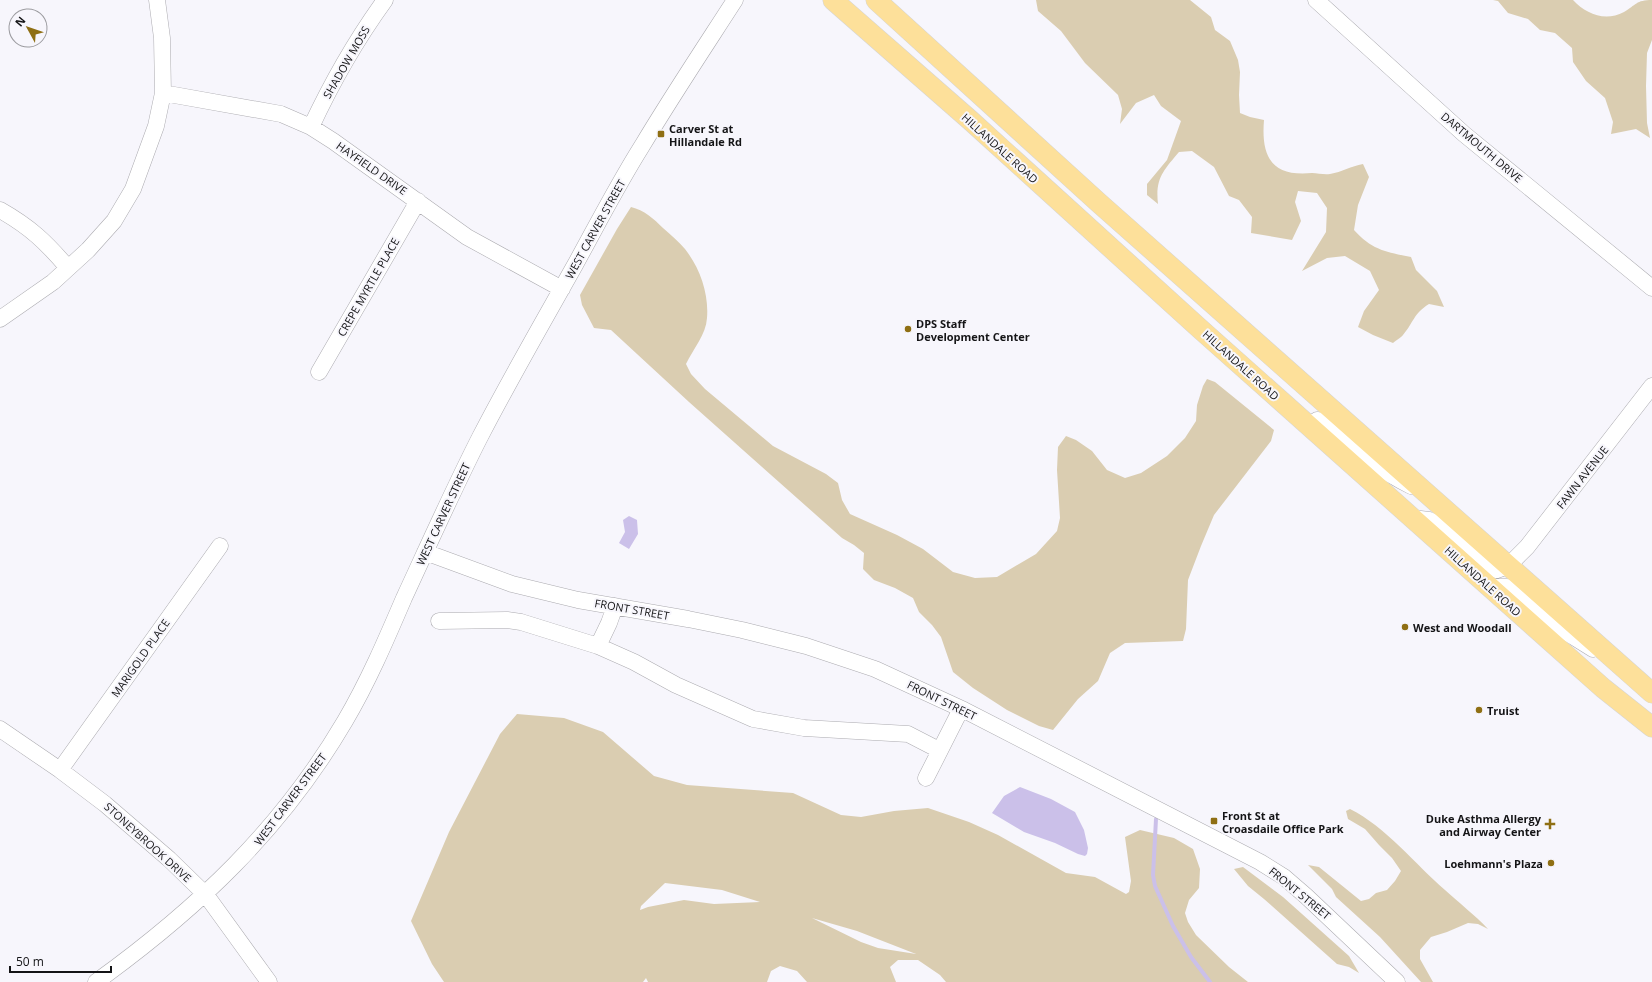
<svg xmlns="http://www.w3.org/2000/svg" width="1652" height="982" font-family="'Open Sans',sans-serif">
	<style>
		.green { fill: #dacdb1; fill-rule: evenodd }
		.water { fill: #cbc0e9 }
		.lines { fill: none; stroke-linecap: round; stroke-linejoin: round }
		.stream { stroke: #cbc0e9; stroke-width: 4 }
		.minor-casing { stroke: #acabb0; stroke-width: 17 }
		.major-casing { stroke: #d5d5d5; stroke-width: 21 }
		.minor { stroke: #fff; stroke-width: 16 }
		.major { stroke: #fde09a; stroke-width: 20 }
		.poi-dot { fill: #8f6f13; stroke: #f7f6fc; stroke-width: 1.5 }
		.labels { text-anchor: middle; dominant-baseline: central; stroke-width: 4; stroke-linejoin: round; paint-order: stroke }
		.street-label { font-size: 11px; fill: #141416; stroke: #f7f6fc }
		.poi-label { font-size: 11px; font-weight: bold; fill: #141416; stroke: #f7f6fc; text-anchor: start }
	</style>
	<rect width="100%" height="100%" fill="#f7f6fc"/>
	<!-- green -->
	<path class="green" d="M 1036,0 L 1190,0 L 1211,17 L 1215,30 L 1230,41 L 1238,60 L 1240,72 L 1239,95 L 1240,113 L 1250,117 L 1264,120 C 1261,156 1271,177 1312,173 C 1318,173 1324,175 1330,174 C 1342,172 1351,166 1363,164 L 1369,177 L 1358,205 L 1354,230 C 1372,250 1386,252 1411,257 L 1416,270 L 1437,291 L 1444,307 L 1429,304 C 1413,314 1414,322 1403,335 C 1401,338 1396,340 1393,343 L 1373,335 L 1358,327 L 1364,311 L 1379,290 L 1370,271 L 1345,256 L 1327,258 L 1302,271 L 1326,232 L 1327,208 L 1317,193 L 1298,191 L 1295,202 L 1301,221 L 1292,240 L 1251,233 L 1252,217 L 1239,200 L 1229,196 L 1214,167 L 1192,151 L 1179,152 C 1164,170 1155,178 1158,204 L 1147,195 L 1147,184 L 1167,160 L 1181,121 L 1161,106 L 1154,95 L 1136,103 L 1120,124 L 1122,109 L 1118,95 L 1085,63 L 1061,31 L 1038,11 Z
		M 1493,0 L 1573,0 C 1586,14 1605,22 1624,12 C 1636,5 1636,0 1652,0 L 1652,40 L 1647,53 L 1646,86 L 1647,123 L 1650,138 L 1636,129 L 1611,134 L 1613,122 L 1605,98 L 1586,81 L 1573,62 L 1572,48 L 1555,33 L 1540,30 L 1528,19 L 1508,13 L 1498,1 Z
		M 631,207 C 644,210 654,219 663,228 C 671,235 679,242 685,249 C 700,268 709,294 707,318 C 706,335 693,349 686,364 L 691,374 L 705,389 L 773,446 L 826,474 L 838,483 L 842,500 L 850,514 L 897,535 L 923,549 L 953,572 L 975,578 L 997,577 L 1036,554 L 1057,531 L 1060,518 L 1057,470 L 1058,447 L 1066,436 L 1076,440 L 1092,451 L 1107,470 L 1125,478 L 1141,473 L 1167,456 L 1185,438 L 1196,421 L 1197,405 L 1203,386 L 1207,379 L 1215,382 L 1274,430 L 1271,441 L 1214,515 L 1201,546 L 1188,580 L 1186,629 L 1183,641 L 1125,643 L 1110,653 L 1098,681 L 1078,699 L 1053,730 L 1039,726 L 1007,710 L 973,688 L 953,672 L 941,637 L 932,625 L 919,612 L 913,598 L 895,588 L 874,580 L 863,569 L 864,553 L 854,545 L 842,538 L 689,402 L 611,330 L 594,328 L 582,305 L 580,295 L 617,229 Z
		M 517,714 L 564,718 L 603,732 L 654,776 L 687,785 L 793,793 L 841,815 L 861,817 L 894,811 L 928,808 L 969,822 L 998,835 L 1066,873 L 1095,877 L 1126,894 L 1129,892 L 1131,881 L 1125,837 L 1140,830 L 1174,838 L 1193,849 L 1200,869 L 1199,888 L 1189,900 L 1185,913 L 1188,922 L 1196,935 L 1229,967 L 1248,982 L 946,982 L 940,975 L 918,960 L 898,960 L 890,967 L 896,982 L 807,982 L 797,971 L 780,966 L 771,971 L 767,982 L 648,982 L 646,978 L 643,982 L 444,982 L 432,964 L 411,921 L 449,832 L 500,734 ZM 665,883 L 722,890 L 760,902 L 714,904 L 684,900 L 648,907 L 640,910 L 641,906 ZM 812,918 L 857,931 L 916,954 L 878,948 L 861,942 Z
		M 1350,809 C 1386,827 1415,864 1445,890 C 1459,903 1475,915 1488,929 L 1478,924 L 1468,923 L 1447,932 L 1431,937 L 1420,950 L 1420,959 L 1433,982 L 1421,982 L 1380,937 L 1336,897 L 1332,889 L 1308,865 L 1319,867 L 1361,901 L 1369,899 L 1376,893 L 1387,890 L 1395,881 L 1401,871 L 1392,858 L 1379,845 L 1365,829 L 1348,819 L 1346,811 Z
		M 1243,867 L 1283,897 L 1349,956 L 1359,973 L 1349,967 L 1337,964 L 1264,899 L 1248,886 L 1234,869 Z"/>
	<!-- water -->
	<path class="water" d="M 629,516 L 637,520 L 638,534 L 629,549 L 619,543 L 625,532 L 623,520 Z
		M 1020,787 L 1051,799 L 1075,812 L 1084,830 L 1088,848 L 1087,854 L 1085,856 L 1078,854 L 1055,843 L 1024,832 L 992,813 L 1004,796 Z"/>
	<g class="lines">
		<!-- stream -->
		<path class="stream" d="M 1156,819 L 1153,875 L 1155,886 L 1173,926 L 1191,957 L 1210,982"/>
		<!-- minor casing -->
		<g class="minor-casing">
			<path id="minor" d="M 1316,0 L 1464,134 L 1652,288
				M 163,93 L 281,114 L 311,127 L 333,141 L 467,237 L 562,289
				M 311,127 C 332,82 356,40 385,0
				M 0,210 C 30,227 46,242 68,268
				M 0,319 L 53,282 L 88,250 L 114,221 L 133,189 L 156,126 L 163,93 L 162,38 L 157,0
				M 319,372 L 418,201
				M 1310,426 L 1317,420 C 1335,423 1355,450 1371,462 C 1384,471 1397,479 1411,486
				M 1412,518 L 1429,520 L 1447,529 L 1491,567 L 1497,570 L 1508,566 L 1527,547 L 1652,386
				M 425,552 L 512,584 L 578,600 L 688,619 L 742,630 L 806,646 L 875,669 L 964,710 L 1260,862 L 1284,877 L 1306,896 L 1397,982
				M 1491,587 L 1507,587 L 1514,590 L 1553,624 L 1593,649
				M 439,621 L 507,620 L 521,622 L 598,646 L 634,662 L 676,685 L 753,719 L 804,728 L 908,734 L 939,750
				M 598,646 L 609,623 L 615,606
				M 0,729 L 60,770 L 105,804 L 169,859 L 206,895 L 269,982
				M 60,770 L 220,546
				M 926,778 L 961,709
				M 96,982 C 197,909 281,830 345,721 C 368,682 386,640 404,598 C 429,544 453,490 480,437 C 510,379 543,322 575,265 C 597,225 618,184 642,146 C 672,96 704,48 735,0"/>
		</g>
		<!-- major casing -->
		<g class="major-casing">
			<path id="major" d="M 833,0 L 970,120 L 1198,327 L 1603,688 L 1652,727
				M 876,0 L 1099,203 L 1652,693"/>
		</g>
		<!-- minor -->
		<use href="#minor" class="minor"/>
		<!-- major -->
		<use href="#major" class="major"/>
	</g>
	<!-- markers -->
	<g class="poi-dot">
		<rect x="657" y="130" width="8" height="8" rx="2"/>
		<circle cx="908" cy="329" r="4"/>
		<circle cx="1405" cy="627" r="4"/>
		<circle cx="1479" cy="710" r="4"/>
		<rect x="1210" y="817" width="8" height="8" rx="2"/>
		<path d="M1548 818h4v4h4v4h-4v4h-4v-4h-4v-4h4z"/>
		<circle cx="1551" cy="863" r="4"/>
	</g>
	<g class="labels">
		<!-- street labels -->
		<g class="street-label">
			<text transform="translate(346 62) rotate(-60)">SHADOW MOSS</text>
			<text transform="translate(1482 147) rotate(40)">DARTMOUTH DRIVE</text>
			<text transform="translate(1000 148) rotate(42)">HILLANDALE ROAD</text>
			<text transform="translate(372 168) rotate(35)">HAYFIELD DRIVE</text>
			<text transform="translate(595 229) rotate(-61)">WEST CARVER STREET</text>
			<text transform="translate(368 287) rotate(-60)">CREPE MYRTLE PLACE</text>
			<text transform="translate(1241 365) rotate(42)">HILLANDALE ROAD</text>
			<text transform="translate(1582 477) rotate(-52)">FAWN AVENUE</text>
			<text transform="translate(443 514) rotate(-65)">WEST CARVER STREET</text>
			<text transform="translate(1483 581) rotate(42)">HILLANDALE ROAD</text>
			<text transform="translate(632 609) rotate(10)">FRONT STREET</text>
			<text transform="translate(140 658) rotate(-55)">MARIGOLD PLACE</text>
			<text transform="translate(942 700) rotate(26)">FRONT STREET</text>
			<text transform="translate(290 799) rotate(-53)">WEST CARVER STREET</text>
			<text transform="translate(148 842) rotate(42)">STONEYBROOK DRIVE</text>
			<text transform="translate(1300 893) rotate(39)">FRONT STREET</text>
		</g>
		<!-- poi labels -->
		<g class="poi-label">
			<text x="669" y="128">Carver St at<tspan x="669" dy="13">Hillandale Rd</tspan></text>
			<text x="916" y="323">DPS Staff<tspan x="916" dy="13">Development Center</tspan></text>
			<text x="1413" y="627">West and Woodall</text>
			<text x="1487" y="710">Truist</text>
			<text x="1222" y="815">Front St at<tspan x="1222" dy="13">Croasdaile Office Park</tspan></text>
			<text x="1541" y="818" text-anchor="end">Duke Asthma Allergy<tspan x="1541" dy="13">and Airway Center</tspan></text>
			<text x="1543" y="863" text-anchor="end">Loehmann's Plaza</text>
		</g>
	</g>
	<!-- north arrow -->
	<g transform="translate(28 28) rotate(310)"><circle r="19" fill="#f7f6fc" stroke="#9c9ca0"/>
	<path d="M0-3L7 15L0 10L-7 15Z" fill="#8f6f13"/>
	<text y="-6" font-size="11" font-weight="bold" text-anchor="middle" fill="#141416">N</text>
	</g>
	<!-- scale -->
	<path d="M10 966v6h101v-6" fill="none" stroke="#141416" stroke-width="2"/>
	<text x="16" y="966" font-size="12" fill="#141416" stroke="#f7f6fc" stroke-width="3" paint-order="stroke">50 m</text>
</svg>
